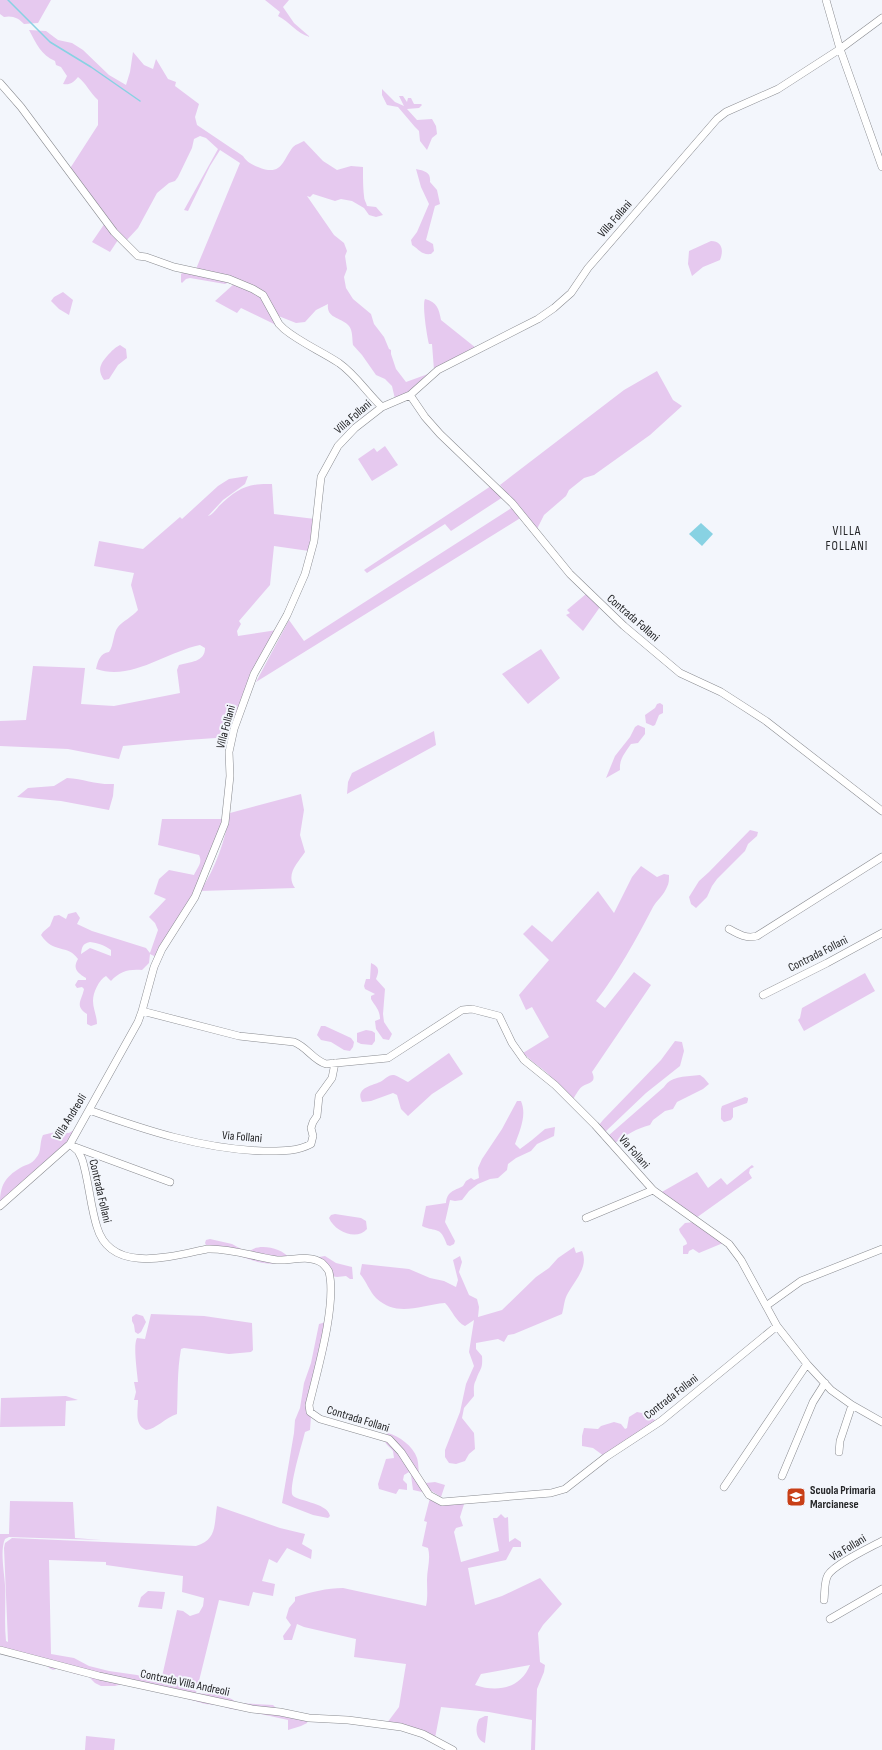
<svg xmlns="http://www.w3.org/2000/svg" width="882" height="1750" font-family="'Sofia Sans Condensed',sans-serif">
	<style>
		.green { fill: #e6c9ef; fill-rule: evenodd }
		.water { fill: #88d2e3 }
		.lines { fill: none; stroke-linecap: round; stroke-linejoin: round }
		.stream { stroke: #88d2e3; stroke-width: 1.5 }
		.minor-casing { stroke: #898b90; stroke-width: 8 }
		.minor { stroke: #fff; stroke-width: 7 }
		.labels { text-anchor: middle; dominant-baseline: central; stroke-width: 4; stroke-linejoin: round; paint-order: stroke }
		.street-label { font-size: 12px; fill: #242527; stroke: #f3f6fc }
		.poi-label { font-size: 12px; font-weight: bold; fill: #242527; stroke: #f3f6fc; text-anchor: start }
		.neighbourhood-label { font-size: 13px; letter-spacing: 1px; fill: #242527; stroke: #f3f6fc }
	</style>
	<rect width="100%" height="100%" fill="#f3f6fc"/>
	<!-- green -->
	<path class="green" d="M 0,0 L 51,0 L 38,23 L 24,24 C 19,18 12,15 4,17 L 0,14 Z
		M 265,0 L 289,0 L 283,7 L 294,23 L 310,37 C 296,33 290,22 278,16 L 280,12 Z
		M 29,30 L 46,31 L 58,40 L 72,43 L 83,50 L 109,75 L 126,85 L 130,72 L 133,52 L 144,65 L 153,69 L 156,59 L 168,79 L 176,82 L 175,86 L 199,104 L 195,117 L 197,125 L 243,156 C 247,162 251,164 258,167 C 282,177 282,161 293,147 C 296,144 301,143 304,141 L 323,161 L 337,170 L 351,166 L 363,167 C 363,178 363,186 364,196 C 364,200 366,202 367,206 L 376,207 L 383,215 L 376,217 L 369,215 L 364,208 L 352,201 L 341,199 L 335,201 L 313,194 L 310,197 L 307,196 L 334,235 L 344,243 L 347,251 L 345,256 L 347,269 L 344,277 L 346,288 L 353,299 L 371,314 L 374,324 L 384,337 L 389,349 L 391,350 L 391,354 L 396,369 L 406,382 L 428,374 L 407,393 L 395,399 L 392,386 L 385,379 L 376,375 L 362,355 L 353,345 C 352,339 353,331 349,326 C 342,317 326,319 328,304 L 316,310 L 305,322 L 296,323 L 276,315 L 264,292 L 196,269 L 240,163 L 220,150 L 210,166 L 188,211 L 184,210 L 218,149 L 206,138 L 200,136 L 194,139 L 192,148 L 178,177 L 175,181 L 169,183 L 157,193 L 138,228 L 125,242 L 69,170 L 98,125 L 98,100 C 90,93 86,83 78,77 C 73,83 70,85 63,84 L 67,76 L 61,67 L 56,65 L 55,61 C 41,55 36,43 29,30 Z
		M 382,89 L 395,102 L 404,106 L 399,96 L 403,96 L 407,102 L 408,98 L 411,98 L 414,104 L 421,104 L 422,105 L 419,108 L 407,109 L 417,120 L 432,119 L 436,126 L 437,134 L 432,138 L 427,150 L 420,141 L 419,131 L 415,127 L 398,107 L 387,105 L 382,95 Z
		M 416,169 C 425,171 431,172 430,182 L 437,190 L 440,204 L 435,206 L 426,240 L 433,244 L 434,251 L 431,254 C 421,255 420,250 412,245 L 411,240 L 417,232 L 429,204 L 421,187 Z
		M 105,223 L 118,240 L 110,252 L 92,242 Z
		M 711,241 C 722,241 724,250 720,260 L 703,267 L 692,276 L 688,264 L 689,251 Z
		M 186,270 L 231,281 L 225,284 L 190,278 L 186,279 L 182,283 L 181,282 L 181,274 Z
		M 235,283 L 258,293 L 285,331 L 272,323 L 241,308 L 237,313 L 215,301 Z
		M 63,292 L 73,300 L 69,315 L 59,309 L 51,301 L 54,297 Z
		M 425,299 C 437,302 439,309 441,320 L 476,348 L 434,370 L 432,344 L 429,344 C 427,336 422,305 425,299 Z
		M 120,345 L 126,349 L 127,358 L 118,365 L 109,379 L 104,380 C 97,370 100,364 108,355 C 112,351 114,348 120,345 Z
		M 657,371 L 673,400 L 682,406 L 650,435 L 594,475 L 584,478 L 569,490 L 566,496 L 544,515 L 537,529 L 500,485 L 624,390 Z
		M 385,446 L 398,465 L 372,481 L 358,459 L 374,448 L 377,452 Z
		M 248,476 L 245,484 L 223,500 L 208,516 C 212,515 216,510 219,506 C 237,489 247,483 272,484 L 274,514 L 315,519 L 309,551 L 274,546 L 270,585 L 239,621 L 241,624 L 237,631 L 238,636 L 277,630 L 230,737 L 187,740 L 123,746 L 119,759 L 68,749 L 0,746 L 0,721 L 26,720 L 33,666 L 85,668 L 81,704 L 114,706 L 180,693 L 177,670 L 179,665 C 190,662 205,662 205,648 L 200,645 C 166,652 132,681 96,669 C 98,661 100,653 109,652 C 114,645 113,633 118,627 C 123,621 132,617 138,610 L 131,585 L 134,573 L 94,566 L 99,541 L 143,549 L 180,517 L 182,519 L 218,486 L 229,479 Z
		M 491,486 L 503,497 L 451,531 L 445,524 L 367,573 L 364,570 Z
		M 513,507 L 522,517 L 256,682 L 289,620 L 304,641 Z
		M 586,594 L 600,607 L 583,631 L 566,615 L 570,613 L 567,610 Z
		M 541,649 L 560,678 L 528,704 L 502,674 Z
		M 660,703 L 663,705 L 663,713 L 659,715 L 655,725 L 653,726 L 646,723 L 645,715 L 655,708 L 657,704 Z
		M 638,725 L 645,728 L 645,734 L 638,743 L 631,744 C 625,753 619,759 620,770 L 606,778 L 615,756 L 630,737 L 635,727 Z
		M 434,731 L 436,745 L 347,794 L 348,782 L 352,773 Z
		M 67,778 C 84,779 97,785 114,784 L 113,796 L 109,810 L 61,801 L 17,797 L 28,788 L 54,786 Z
		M 301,794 L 304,810 L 300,835 L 305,852 C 298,863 285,874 295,888 L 200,891 C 216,868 225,840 230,813 Z
		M 162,819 L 224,819 L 197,887 L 156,957 L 150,954 L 149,963 L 142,970 C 129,969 120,971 111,981 L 106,976 C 99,980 93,992 93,1001 C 93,1009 97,1016 97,1024 L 91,1026 L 87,1024 L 87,1014 C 74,1006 82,1000 84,989 L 82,987 L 77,988 L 75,985 L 78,980 L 86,980 L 86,978 C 78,973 72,969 78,959 C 68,944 53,954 41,935 L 43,932 L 50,926 L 54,916 L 59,915 L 66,919 L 68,914 L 76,912 L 80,918 L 77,924 L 92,931 L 146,948 L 150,953 L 158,930 L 155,923 L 149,917 L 166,899 L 154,894 L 159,879 L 169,870 L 194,875 C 197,868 203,863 199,855 L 158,845 ZM 90,942 C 98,943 104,945 111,950 L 111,956 L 90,948 L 81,954 C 82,947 82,944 90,942 Z
		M 750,830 L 758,832 L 757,836 L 748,844 L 745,851 L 717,879 L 712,886 L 707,897 L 696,908 L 691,904 L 689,897 L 699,881 L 709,872 Z
		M 641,866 L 657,877 L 664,874 L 669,875 C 669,880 669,883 667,887 C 664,895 657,900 653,907 C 637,938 617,974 596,1001 L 605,1008 L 634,972 L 651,985 L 592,1072 C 597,1083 589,1082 583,1086 C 579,1088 576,1095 573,1099 L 546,1072 L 533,1062 L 523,1053 L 549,1037 L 532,1007 L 526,1010 L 519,995 L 549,960 L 523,934 L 532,925 L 552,942 L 598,891 L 614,913 L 632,877 Z
		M 371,963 C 380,967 379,971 376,979 L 385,989 L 383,1014 L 384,1022 L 392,1034 L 389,1040 L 383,1039 L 376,1029 L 375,1021 L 380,1019 C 380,1010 375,1006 371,999 L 371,996 L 375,994 L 365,989 L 364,986 L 366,979 L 370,979 Z
		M 865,973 L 875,991 L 804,1031 L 798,1020 L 800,1018 L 802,1008 Z
		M 321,1026 L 325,1026 L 351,1038 L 354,1042 L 353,1047 L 350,1051 L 344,1050 L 331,1042 L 321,1040 L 317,1035 Z
		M 366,1030 L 372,1031 L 375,1033 L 375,1041 L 372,1045 L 361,1044 L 357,1042 L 357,1033 Z
		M 675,1041 L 682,1042 L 684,1051 L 680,1066 L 646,1093 L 605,1132 L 599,1125 L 603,1120 L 661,1060 Z
		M 449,1053 L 463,1074 L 432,1094 L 408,1116 L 401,1109 L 397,1095 L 393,1093 L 371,1101 L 362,1102 C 355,1088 371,1086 380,1082 C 384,1080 389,1074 394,1075 C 398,1076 404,1080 408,1082 Z
		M 700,1075 L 704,1078 L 709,1084 L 703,1089 L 677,1102 L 673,1109 L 665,1111 L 653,1120 L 650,1125 C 636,1129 627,1134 615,1143 L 608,1136 L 664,1087 C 672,1075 687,1077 700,1075 Z
		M 745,1097 L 748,1098 L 748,1100 L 747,1103 L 733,1108 L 733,1117 L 731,1120 L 724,1122 L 721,1119 L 721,1109 L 722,1106 Z
		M 517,1101 L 521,1101 C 527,1115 520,1130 515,1144 L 520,1149 L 532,1140 L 545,1129 L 555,1127 L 554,1136 L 537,1144 L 531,1151 L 516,1158 L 508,1164 L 507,1170 L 498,1178 L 490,1179 L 478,1184 L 469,1191 L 462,1200 L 455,1201 L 450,1200 L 445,1222 L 455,1241 L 454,1244 L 450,1246 L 447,1245 C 440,1225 437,1233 422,1226 L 426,1206 L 446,1203 C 447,1191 454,1191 463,1186 L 466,1181 L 471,1178 L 474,1180 L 479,1178 L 478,1168 L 482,1159 L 502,1129 Z
		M 77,1128 L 70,1142 L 0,1203 C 0,1186 5,1177 20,1168 C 26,1164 31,1165 36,1158 C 42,1152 39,1143 43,1135 L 55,1132 L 69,1133 Z
		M 752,1165 L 754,1167 L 750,1169 L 749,1173 L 752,1178 L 696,1218 L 660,1193 L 697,1172 L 708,1188 L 721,1178 L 727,1185 Z
		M 335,1214 L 361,1218 L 366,1221 L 367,1229 C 357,1241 335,1232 329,1218 L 331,1215 Z
		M 694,1222 L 723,1243 L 699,1253 L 693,1249 L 689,1251 L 688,1254 L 683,1254 L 683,1246 L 687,1244 C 687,1239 680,1235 679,1229 L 685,1223 Z
		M 210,1239 L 232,1244 L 243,1250 L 250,1251 C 259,1243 282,1248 289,1258 C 267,1270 256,1260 235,1255 C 226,1253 217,1251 208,1249 L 205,1243 L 206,1240 Z
		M 574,1247 L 576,1253 L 582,1251 C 589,1267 575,1280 568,1293 C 564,1299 564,1308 562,1314 L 514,1334 L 508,1335 L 504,1342 L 498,1339 L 476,1343 L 476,1349 L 482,1356 C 483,1370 480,1368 476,1380 C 473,1385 474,1390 474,1396 L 464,1408 L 462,1418 L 474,1433 L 475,1449 L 469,1454 L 465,1461 L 456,1464 L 449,1463 L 445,1457 L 445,1450 L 460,1412 L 466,1384 L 474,1366 L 469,1352 L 474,1320 L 465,1326 C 456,1322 452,1310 445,1303 C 419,1305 398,1318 376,1298 C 370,1292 366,1281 360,1274 L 362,1264 L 409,1269 L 430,1278 L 444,1281 L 456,1287 L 458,1280 L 453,1260 L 460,1256 L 462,1262 L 459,1272 L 469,1295 L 477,1299 L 479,1307 L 478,1317 L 502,1310 L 536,1277 L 549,1268 L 558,1258 Z
		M 325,1256 L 336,1263 L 352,1267 L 353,1279 L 350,1279 L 346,1276 L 337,1277 L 331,1276 L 319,1260 L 319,1257 Z
		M 136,1314 L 143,1316 L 146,1322 L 141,1332 L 138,1334 L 135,1332 L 134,1325 L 132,1321 L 132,1317 Z
		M 151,1314 L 204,1316 L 252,1323 L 253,1350 L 251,1352 L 229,1354 L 184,1348 L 181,1349 C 177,1371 178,1392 177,1414 C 165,1418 156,1429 146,1430 C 134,1425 138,1411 138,1400 L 134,1400 L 136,1392 L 134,1382 L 138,1382 C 137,1371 133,1345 137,1338 L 145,1339 Z
		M 326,1322 L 328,1343 L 326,1351 L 322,1366 L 313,1389 L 310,1430 L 305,1432 C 302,1444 290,1483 292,1494 C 293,1501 328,1502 330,1516 L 328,1518 L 313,1515 L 282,1503 L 294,1433 L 295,1420 L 300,1408 L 304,1383 L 311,1363 L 319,1324 Z
		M 66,1396 L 78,1400 L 66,1401 L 65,1426 L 0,1427 L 1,1398 Z
		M 649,1409 L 651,1412 L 649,1417 L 659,1422 C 640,1438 629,1449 604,1456 L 593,1448 L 582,1446 L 582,1436 L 584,1428 L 598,1429 L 601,1426 L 614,1422 L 621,1424 L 625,1429 L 627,1428 L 629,1417 L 637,1412 L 642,1413 Z
		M 388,1433 C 399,1436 413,1446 417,1458 C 420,1469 416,1474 426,1483 L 435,1482 L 445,1485 L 441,1497 L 430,1490 L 422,1492 L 413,1490 L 411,1475 L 409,1472 L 404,1475 L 403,1480 L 407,1484 L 407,1490 L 399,1489 L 396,1494 L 379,1489 L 378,1484 L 386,1459 L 394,1458 L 393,1451 C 389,1446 383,1443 384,1436 Z
		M 430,1498 L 465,1501 L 460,1517 L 463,1526 L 456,1528 L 454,1532 L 461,1562 L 499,1551 L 493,1518 L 497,1518 L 501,1514 L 505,1518 L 508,1517 L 509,1542 L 515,1538 L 521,1542 L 521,1547 L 513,1547 L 506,1560 L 468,1568 L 475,1605 L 502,1596 L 540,1578 L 562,1604 L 543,1625 L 538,1633 L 540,1662 L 545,1665 L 544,1672 L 537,1689 L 535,1750 L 531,1750 L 532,1720 L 489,1712 L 441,1707 L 435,1738 L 387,1723 L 399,1707 L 406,1664 L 354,1657 L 356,1639 L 304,1627 L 297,1624 L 292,1640 L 284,1640 L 283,1636 L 291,1625 L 286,1618 L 289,1608 L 295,1601 L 295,1597 C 311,1592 327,1588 343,1588 L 426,1606 C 428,1597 427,1589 427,1580 C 427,1569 431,1559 428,1548 L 422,1546 L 427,1522 L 424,1521 ZM 530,1665 C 521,1688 498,1693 475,1685 L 481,1674 Z
		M 10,1501 L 73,1502 L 75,1538 L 101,1540 L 9,1537 L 5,1539 C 0,1550 4,1571 5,1585 C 6,1603 4,1622 6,1641 L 8,1642 L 4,1548 L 5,1543 L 12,1538 L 196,1546 C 217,1540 214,1525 217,1506 L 280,1528 L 305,1534 L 302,1544 L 312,1550 L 311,1559 L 287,1548 L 277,1563 L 269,1559 L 262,1581 L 275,1584 L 273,1596 L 253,1592 L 249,1606 L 219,1600 L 196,1693 C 211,1695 225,1692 237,1703 L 273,1705 L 279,1711 L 308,1719 L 307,1723 L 301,1726 L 288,1730 L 288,1720 L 242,1710 L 231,1709 L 218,1705 L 205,1704 L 182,1697 L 122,1684 L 115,1686 L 101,1686 L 95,1683 L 89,1677 L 72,1673 L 66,1668 L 62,1667 L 53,1670 L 49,1668 L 45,1662 L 0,1652 L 0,1534 L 9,1534 ZM 49,1560 L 106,1562 L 106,1565 L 183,1576 L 182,1592 L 204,1598 L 203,1606 L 199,1613 L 190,1616 L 183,1611 L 177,1610 L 161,1681 L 137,1675 L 109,1671 L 89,1666 L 74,1658 L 51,1654 Z
		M 148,1591 L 165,1592 L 162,1609 L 138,1607 L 141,1597 Z
		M 485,1716 L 488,1716 L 485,1743 C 475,1739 475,1727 479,1719 Z
		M 86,1736 L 115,1739 L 114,1750 L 85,1750 Z"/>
	<!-- water -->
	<path class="water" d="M 701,523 L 713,534 L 702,546 L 689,534 Z"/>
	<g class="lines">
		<!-- stream -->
		<path class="stream" d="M 8,0 L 50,42 L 91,67 L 140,101"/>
		<!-- minor casing -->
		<g class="minor-casing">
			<path id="minor" d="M 826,0 L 840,49 L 882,167
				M 0,83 L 21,107 L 114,232 L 138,256 L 146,257 L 174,267 L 229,279 L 253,289 L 263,295 L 279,324 L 284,329 C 301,343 321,351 339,363 C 356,375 367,393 382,407
				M 410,395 L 425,417 L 440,434 L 512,503 L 570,574 L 624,626 L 680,673 L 721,692 L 766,721 L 882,811
				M 729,929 C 738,934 746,939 757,936 L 882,857
				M 763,995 L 827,963 L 882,933
				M 142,1011 L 239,1036 L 294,1042 C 307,1047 313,1060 326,1064 L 388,1058 L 462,1010 L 472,1009 L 499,1016 L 512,1043 L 524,1060 L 555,1085 L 595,1125 L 653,1190 L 729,1244 L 741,1260 L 777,1326 L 807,1364 L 831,1390 L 852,1405 L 882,1422
				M 89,1110 C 145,1130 202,1149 263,1151 C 279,1151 296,1152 311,1144 L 313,1136 L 311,1128 L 313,1122 L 317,1116 L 319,1096 L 332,1078 L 335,1063
				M 70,1144 L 78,1151 L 82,1159 C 89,1181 90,1205 97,1227 C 111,1275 173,1256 207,1249 C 231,1248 254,1257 277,1260 C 291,1261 309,1254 322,1263 C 324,1265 328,1269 329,1272 C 337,1304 317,1372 309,1405 L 310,1412 L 320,1419 L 389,1439 L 401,1452 L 429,1495 L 442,1502 L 551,1493 L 565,1489 L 606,1457 L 661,1421 L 777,1326
				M 75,1147 L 170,1182
				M 0,1206 L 70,1144 L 138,1022 L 142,1011 L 154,967 L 162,949 L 195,897 L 225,823 L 230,776 L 229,752 L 234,729 L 254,674 L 287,615 L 305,574 L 314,541 L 321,477 L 338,446 L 355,428 L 382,407 L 410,395 L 438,370 L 538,319 L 554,308 L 571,293 L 588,268 L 717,119 L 726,112 L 778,89 L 840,49 L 882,18
				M 586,1218 L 653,1190
				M 766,1306 L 801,1281 L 882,1249
				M 839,1452 L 840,1441 L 852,1405
				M 782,1476 L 813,1402 L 825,1383
				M 724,1487 L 807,1364
				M 824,1600 C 825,1593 824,1581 828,1575 C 835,1564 869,1548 882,1541
				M 830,1619 L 882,1589
				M 0,1650 L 99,1676 L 252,1709 L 280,1712 L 309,1718 L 348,1720 L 401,1727 L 423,1734 L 453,1750"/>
		</g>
		<!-- minor -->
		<use href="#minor" class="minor"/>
	</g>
	<!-- icons -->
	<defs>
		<g id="school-square" transform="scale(1)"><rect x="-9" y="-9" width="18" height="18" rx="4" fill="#c83f17" stroke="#f3f6fc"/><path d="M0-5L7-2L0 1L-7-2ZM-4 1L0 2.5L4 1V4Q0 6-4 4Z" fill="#fff"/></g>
	</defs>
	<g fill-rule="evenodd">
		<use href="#school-square" x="796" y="1497"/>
	</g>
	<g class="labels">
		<!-- street labels -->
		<g class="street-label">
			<text transform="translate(615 219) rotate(-49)">Villa Follani</text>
			<text transform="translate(353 417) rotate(-41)">Villa Follani</text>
			<text transform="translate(633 618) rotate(41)">Contrada Follani</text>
			<text transform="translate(226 727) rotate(-75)">Villa Follani</text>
			<text transform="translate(818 954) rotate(-27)">Contrada Follani</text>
			<text transform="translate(70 1117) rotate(-58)">Villa Andreoli</text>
			<text transform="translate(242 1137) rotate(5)">Via Follani</text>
			<text transform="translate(634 1152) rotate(49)">Via Follani</text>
			<text transform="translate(100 1191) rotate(77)">Contrada Follani</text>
			<text transform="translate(671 1397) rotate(-38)">Contrada Follani</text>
			<text transform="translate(358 1419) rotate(17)">Contrada Follani</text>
			<text transform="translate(848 1548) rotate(-31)">Via Follani</text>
			<text transform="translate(185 1683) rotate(12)">Contrada Villa Andreoli</text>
		</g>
		<!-- poi labels -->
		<g class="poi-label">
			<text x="810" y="1490">Scuola Primaria<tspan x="810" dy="14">Marcianese</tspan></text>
		</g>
		<!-- neighbourhood labels -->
		<g class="neighbourhood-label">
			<text x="847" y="531">VILLA<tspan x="847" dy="15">FOLLANI</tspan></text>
		</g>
	</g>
</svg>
